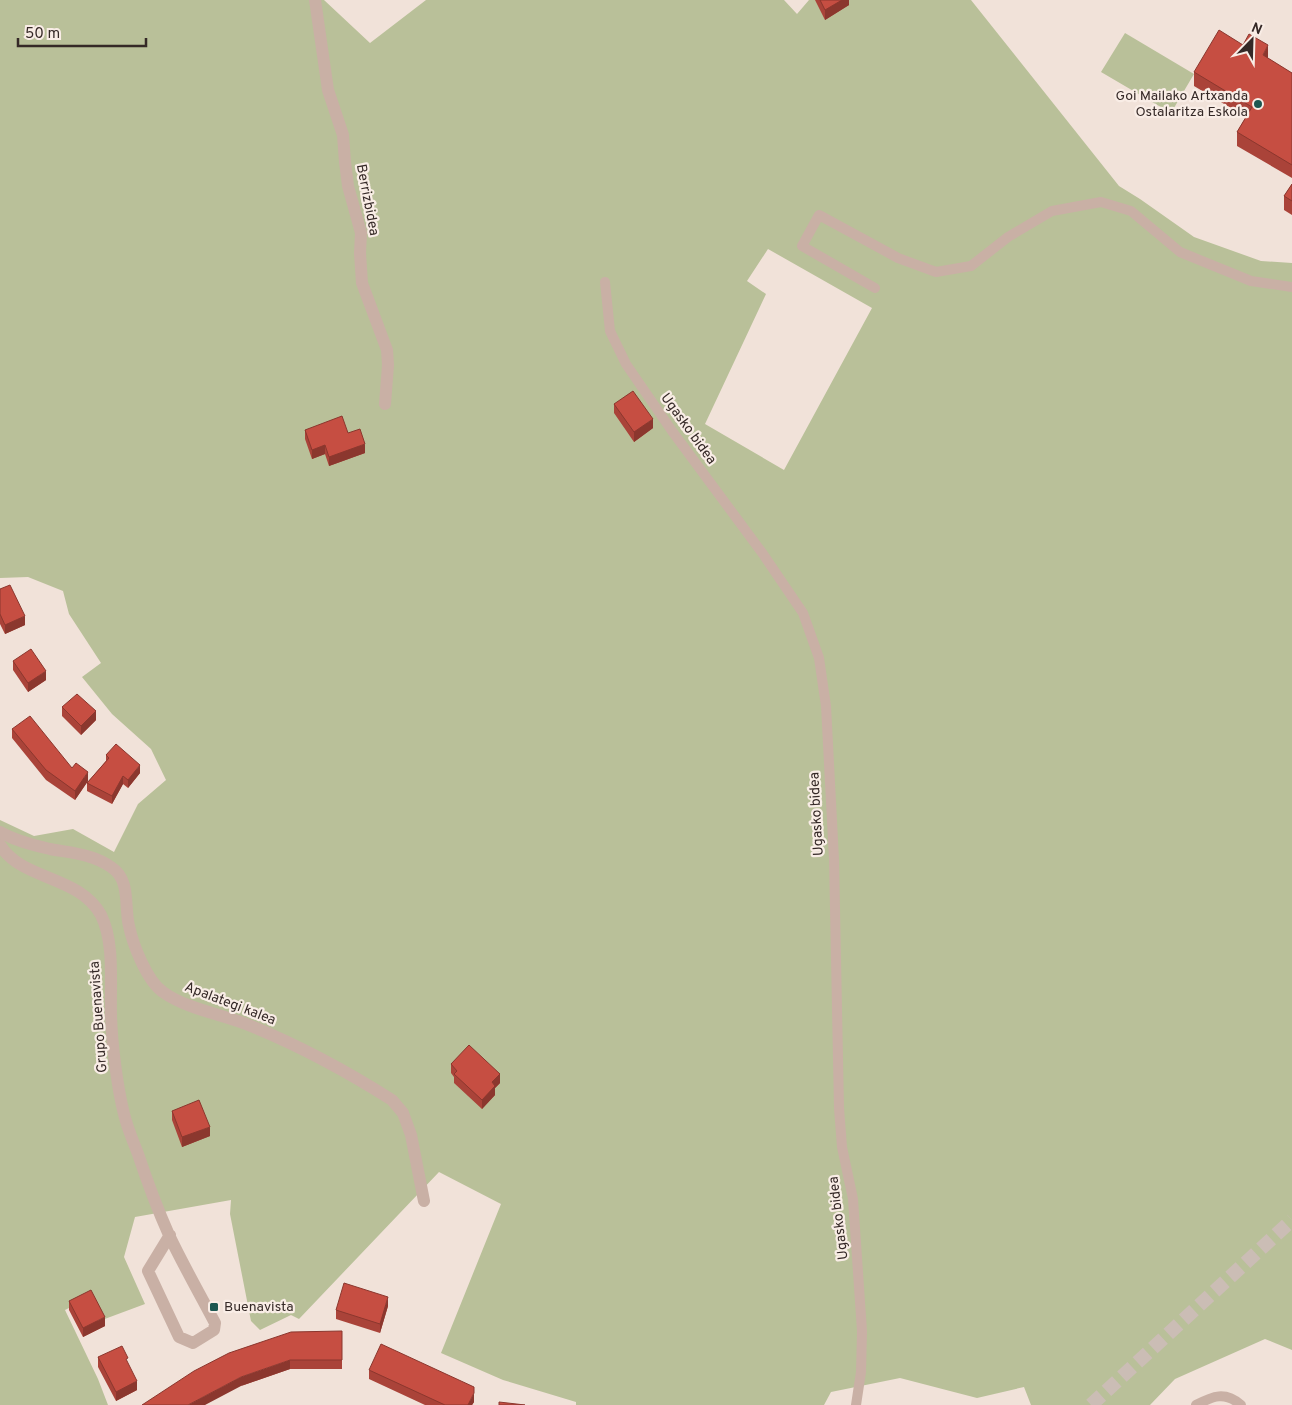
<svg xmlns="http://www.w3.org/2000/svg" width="1292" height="1405" font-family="Overpass,sans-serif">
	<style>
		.green { fill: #b9c099; fill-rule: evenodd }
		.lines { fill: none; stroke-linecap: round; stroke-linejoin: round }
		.trunk-tunnel { stroke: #cbbdb5; stroke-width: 14; stroke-dasharray: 14 7; stroke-linecap: butt }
		.service { stroke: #c9b0a5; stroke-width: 10 }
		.minor { stroke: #c9b0a5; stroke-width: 12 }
		.wall { fill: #aa4339 }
		.shaded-wall { fill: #8b372e }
		.building { fill: #c64e42; stroke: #8b372e }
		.poi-dot { fill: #1c5751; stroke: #f9ede6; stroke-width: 2 }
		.labels { text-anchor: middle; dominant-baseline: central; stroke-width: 4.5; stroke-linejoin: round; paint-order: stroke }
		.poi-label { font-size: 14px; fill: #352927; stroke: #f9ede6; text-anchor: end }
		.street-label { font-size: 14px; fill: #352927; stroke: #f9ede6 }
	</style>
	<rect width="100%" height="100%" fill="#f1e2d9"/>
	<!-- green -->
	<path class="green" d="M 0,0 L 324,0 L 370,43 L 426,0 L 784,0 L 797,14 L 809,0 L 971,0 L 1119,186 L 1140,199 L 1194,237 L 1261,261 L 1292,263 L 1292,1350 L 1265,1339 L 1175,1379 L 1150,1405 L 1031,1405 L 1024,1387 L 977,1398 L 900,1378 L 831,1392 L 824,1405 L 576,1405 L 576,1402 L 503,1380 L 441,1353 L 501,1204 L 439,1172 L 299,1319 L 291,1315 L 260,1330 L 251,1321 L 230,1214 L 231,1200 L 135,1217 L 124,1257 L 145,1304 L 102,1320 L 91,1297 L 65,1310 L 98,1379 L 108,1405 L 0,1405 L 0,820 L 34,836 L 73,829 L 114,852 L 138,804 L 166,780 L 151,749 L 112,714 L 82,677 L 101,663 L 69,614 L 63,591 L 28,577 L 0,578 ZM 768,249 L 872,308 L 784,470 L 705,424 L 766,294 L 747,281 Z
		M 1125,33 L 1194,74 L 1171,113 L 1101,72 Z"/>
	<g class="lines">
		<!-- trunk-tunnel -->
		<path class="trunk-tunnel" d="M 1091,1405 L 1292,1220"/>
		<!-- service -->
		<path class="service" d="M 605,282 L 610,331 L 626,364 L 672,431 L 763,554 L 803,613 L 819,658 L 826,706 L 834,859 L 839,1108 L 842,1147 L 853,1199 L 862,1331 L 861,1372 L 856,1405
			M 875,288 L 802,246 L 819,215 L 898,258 L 936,272 L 971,266 L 1008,237 L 1052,211 L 1101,202 L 1131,211 L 1180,252 L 1251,281 L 1292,287
			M 1196,1405 C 1213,1396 1225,1391 1241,1405"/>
		<!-- minor -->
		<path class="minor" d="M 315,0 L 328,90 L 343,135 L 345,162 L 348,186 L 361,233 L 360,253 L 362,283 L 387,350 L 388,365 L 385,404
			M 0,832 C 16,841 32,845 50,849 C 71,853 93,854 111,867 C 131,880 124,905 129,926 C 133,945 147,981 163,992 C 186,1009 225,1015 251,1026 C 300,1046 348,1072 392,1100 L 403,1113 L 411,1135 L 424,1201
			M 0,845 C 22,881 79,875 101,915 C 115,943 110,986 111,1016 C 112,1045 117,1086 124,1114 C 127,1127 133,1141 138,1154 C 147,1181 157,1208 169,1235 C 183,1265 200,1294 215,1323 L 214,1330 L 193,1343 L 179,1337 L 148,1271 L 170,1235"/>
	</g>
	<!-- wall -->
	<path class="wall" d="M 815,0 L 849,0 L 849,5 L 825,20 Z
		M 1268,59 L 1292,73 L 1292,178 L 1237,146 L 1237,132 L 1246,117 L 1194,86 L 1194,72 Z
		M 1292,184 L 1292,215 L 1284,210 L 1284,196 Z
		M 614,404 L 653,428 L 634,442 L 614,413 Z
		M 305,430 L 348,433 L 365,453 L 329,466 L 325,454 L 312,459 L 305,439 Z
		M 0,589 L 25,625 L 5,634 L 0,624 Z
		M 13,661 L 46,680 L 28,692 L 13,670 Z
		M 62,707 L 96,720 L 81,735 L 62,716 Z
		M 12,729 L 88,781 L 75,800 L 46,780 L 12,738 Z
		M 106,755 L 140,773 L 128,788 L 123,784 L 112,804 L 87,791 L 87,783 L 106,761 Z
		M 451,1064 L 500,1083 L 495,1088 L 495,1095 L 482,1109 L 454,1083 L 454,1077 L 451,1073 Z
		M 172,1111 L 210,1136 L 182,1147 L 172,1120 Z
		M 69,1301 L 105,1326 L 83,1337 L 69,1310 Z
		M 388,1306 L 380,1333 L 336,1319 L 336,1310 Z
		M 342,1331 L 342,1369 L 290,1369 L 241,1386 Z
		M 98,1357 L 128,1364 L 137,1390 L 116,1401 L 98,1367 Z
		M 369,1370 L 474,1402 L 472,1405 L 425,1405 L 369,1379 Z"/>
	<!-- shaded-wall -->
	<path class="shaded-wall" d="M 842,0 L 849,0 L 849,5 L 825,20 L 825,10 Z
		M 1268,45 L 1268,59 L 1263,55 Z
		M 653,419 L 653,428 L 634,442 L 634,432 Z
		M 365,444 L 365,453 L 329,466 L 329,457 Z
		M 325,445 L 325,454 L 312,459 L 312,450 Z
		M 25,616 L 25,625 L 5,634 L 5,625 Z
		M 46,671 L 46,680 L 28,692 L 28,683 Z
		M 96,711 L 96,720 L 81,735 L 81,726 Z
		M 140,765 L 140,773 L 128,788 L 128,780 Z
		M 88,772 L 88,781 L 75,800 L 75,791 Z
		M 123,776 L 123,784 L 112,804 L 112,796 Z
		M 500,1074 L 500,1083 L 495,1088 L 495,1095 L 482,1109 L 482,1100 L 492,1082 Z
		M 210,1127 L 210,1136 L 182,1147 L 182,1137 Z
		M 388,1297 L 388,1306 L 380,1333 L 380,1324 Z
		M 105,1317 L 105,1326 L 83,1337 L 83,1328 Z
		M 290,1360 L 290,1369 L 241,1386 L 205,1405 L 188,1405 L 241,1377 Z
		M 137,1381 L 137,1390 L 116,1401 L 116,1392 Z
		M 474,1393 L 474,1402 L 472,1405 L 468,1405 Z"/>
	<!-- building -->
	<path class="building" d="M 820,0 L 842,0 L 825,10 Z
		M 1219,30 L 1243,45 L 1249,34 L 1268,45 L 1263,55 L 1292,73 L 1292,165 L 1237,132 L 1252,107 L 1194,72 Z
		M 1292,184 L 1292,201 L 1284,196 Z
		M 633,391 L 653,419 L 634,432 L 614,404 Z
		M 342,416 L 348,433 L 360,429 L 365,444 L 329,457 L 325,445 L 312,450 L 305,430 Z
		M 10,585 L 25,616 L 5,625 L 0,614 L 0,589 Z
		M 31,649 L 46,671 L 28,683 L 13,661 Z
		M 77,694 L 96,711 L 81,726 L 62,707 Z
		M 30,716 L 72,768 L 76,763 L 88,772 L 75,791 L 46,770 L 12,729 Z
		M 116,744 L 140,765 L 128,780 L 123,776 L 112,796 L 87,783 L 109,758 L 106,755 Z
		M 469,1045 L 500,1074 L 492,1082 L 495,1086 L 482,1100 L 454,1074 L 457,1071 L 451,1064 Z
		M 199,1100 L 210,1127 L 182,1137 L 172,1111 Z
		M 344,1283 L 388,1297 L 380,1324 L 336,1310 Z
		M 91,1290 L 105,1317 L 83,1328 L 69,1301 Z
		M 342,1331 L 342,1360 L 290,1360 L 241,1377 L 188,1405 L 142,1405 L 194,1371 L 229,1353 L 291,1332 Z
		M 381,1344 L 474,1387 L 474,1393 L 468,1405 L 445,1405 L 369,1370 Z
		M 122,1346 L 128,1358 L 126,1359 L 137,1381 L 116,1392 L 98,1357 Z
		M 499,1402 L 525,1405 L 499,1405 Z"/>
	<!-- markers -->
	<g class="poi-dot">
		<circle cx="1258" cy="104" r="5"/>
		<rect x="209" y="1302" width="10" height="10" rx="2.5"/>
	</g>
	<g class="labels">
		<!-- poi labels -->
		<g class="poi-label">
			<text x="1248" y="96">Goi Mailako Artxanda<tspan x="1248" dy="16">Ostalaritza Eskola</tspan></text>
			<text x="224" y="1307" text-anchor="start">Buenavista</text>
		</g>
		<!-- street labels -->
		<g class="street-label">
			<text transform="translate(367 200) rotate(79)">Berrizbidea</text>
			<text transform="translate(688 429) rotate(54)">Ugasko bidea</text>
			<text transform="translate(817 814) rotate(-93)">Ugasko bidea</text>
			<text transform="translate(230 1004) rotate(21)">Apalategi kalea</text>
			<text transform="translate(99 1017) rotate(-94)">Grupo Buenavista</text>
			<text transform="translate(839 1218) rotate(-97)">Ugasko bidea</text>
		</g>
	</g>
	<!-- north arrow -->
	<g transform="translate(1252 40) rotate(23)" stroke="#f9ede6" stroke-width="4" paint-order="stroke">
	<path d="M0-4L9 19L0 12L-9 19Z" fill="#352927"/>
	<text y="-8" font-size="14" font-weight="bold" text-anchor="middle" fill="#352927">N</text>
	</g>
	<!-- scale -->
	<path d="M18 38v8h128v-8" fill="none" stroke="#352927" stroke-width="2.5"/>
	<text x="25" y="38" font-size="15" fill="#352927" stroke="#f9ede6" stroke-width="4" paint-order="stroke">50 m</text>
</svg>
